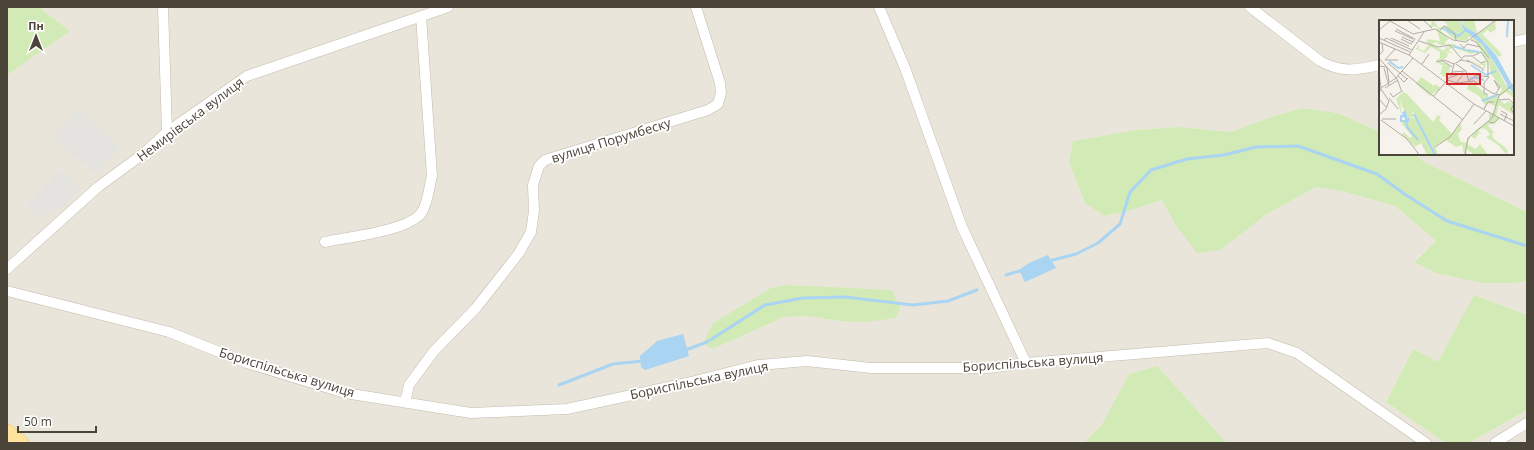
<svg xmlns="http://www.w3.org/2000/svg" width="1534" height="450" font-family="'Open Sans',sans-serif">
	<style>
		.residential { fill: #eae5da; fill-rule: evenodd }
		.green { fill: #d2eab5 }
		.parking { fill: #e5e3e0 }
		.water { fill: #a9d4f2 }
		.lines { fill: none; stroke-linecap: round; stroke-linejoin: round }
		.stream { stroke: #a9d4f2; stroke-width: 3 }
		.street-casing { stroke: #c2bbae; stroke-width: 11 }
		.primary-casing { stroke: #e6c16a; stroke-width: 16 }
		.street { stroke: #fff; stroke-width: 10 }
		.primary { stroke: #ffe39c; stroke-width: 15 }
		.labels { text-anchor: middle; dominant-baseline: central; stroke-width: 3.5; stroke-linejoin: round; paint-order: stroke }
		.street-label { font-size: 13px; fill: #4b4439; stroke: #fff }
		.inset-river { fill: none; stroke: #a9d4f2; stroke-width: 2 }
		.inset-road { fill: none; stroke: #b2ada4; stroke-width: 1 }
		.view { fill: #d62828; fill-opacity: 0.15; stroke: #d62828; stroke-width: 2 }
		.inset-edge { fill: none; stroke: #4b4439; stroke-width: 2 }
	</style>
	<rect width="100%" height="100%" fill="#f6f3ec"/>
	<!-- residential -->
	<path class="residential" d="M 39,7 L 1527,7 L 1527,212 L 1426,163 L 1413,154 L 1513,154 L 1513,21 L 1380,21 L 1380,132 L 1338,113 L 1302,108 L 1271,117 L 1231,132 L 1180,127 L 1136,130 L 1073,141 L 1069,162 L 1085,203 L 1104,216 L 1132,210 L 1162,200 L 1177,227 L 1220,250 L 1267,214 L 1316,187 L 1345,192 L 1395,206 L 1436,241 L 1414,261 L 1436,273 L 1481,283 L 1514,283 L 1527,281 L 1527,315 L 1474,295 L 1438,363 L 1412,350 L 1386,402 L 1445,443 L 1227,443 L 1157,366 L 1129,374 L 1102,424 L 1084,443 L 25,443 L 7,429 L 7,75 L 70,31 ZM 786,285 L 821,287 L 840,321 L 806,316 L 784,317 L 713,349 Z
		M 1527,410 L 1527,443 L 1469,443 Z"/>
	<!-- green -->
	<path class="green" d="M 7,7 L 39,7 L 70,31 L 7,75 Z
		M 1302,108 L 1338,113 L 1380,132 L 1380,154 L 1413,154 L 1426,163 L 1527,212 L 1527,281 L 1514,283 L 1481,283 L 1436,273 L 1414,262 L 1436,241 L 1395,206 L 1345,192 L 1316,187 L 1267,214 L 1220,250 L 1197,253 L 1177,227 L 1162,200 L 1132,210 L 1104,216 L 1085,203 L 1069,162 L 1073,141 L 1136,130 L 1180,127 L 1231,132 L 1271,117 Z
		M 786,285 L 892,290 L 900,308 L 896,318 L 864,322 L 840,321 L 806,316 L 784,317 L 713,349 L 703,343 L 713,323 L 771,288 Z
		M 1474,295 L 1527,315 L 1527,410 L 1469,443 L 1445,443 L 1386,402 L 1413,349 L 1438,362 Z
		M 1157,366 L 1227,443 L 1084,443 L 1102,424 L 1129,374 Z"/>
	<!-- parking -->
	<path class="parking" d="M 78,109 L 120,147 L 95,174 L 53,137 Z
		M 61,170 L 80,188 L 61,210 L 55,206 L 40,219 L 25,205 Z"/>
	<!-- water -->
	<path class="water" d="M 1048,255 L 1056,268 L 1025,282 L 1019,270 L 1029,263 Z
		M 683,334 L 689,356 L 645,370 L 641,367 L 640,356 L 657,341 Z"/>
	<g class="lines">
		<!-- stream -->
		<path class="stream" d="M 1049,261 L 1076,254 L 1098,243 L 1120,224 L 1130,192 L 1151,170 L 1187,159 L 1224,155 L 1256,147 L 1298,146 L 1377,174 L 1406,195 L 1447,221 L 1527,246
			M 1006,275 L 1023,270
			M 683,351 L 707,342 L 765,305 L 803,298 L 845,297 L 913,305 L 948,301 L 977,290
			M 559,385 L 613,364 L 643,361"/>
		<!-- street casing -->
		<g class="street-casing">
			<path id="street" d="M 163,7 L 167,132
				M 879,7 L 905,68 L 962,227 L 1026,363
				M 1250,7 L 1320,61 C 1341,73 1357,70 1380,65
				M 1513,42 L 1527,39
				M 325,242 C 347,237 410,231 422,212 C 428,202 429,188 432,176 L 421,16
				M 7,269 L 98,187 L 143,154 L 167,132 L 247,76 L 448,7
				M 7,291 L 169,332 L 247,363 L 345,393 L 471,413 L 567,409 L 687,383 L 758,365 L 807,361 L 871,368 L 988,368 L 1026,363 L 1268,343 L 1297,353 L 1426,443
				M 405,402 L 409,385 L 434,351 L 476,308 L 519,253 L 531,232 L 534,211 L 533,185 L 539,166 L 545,160 L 708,110 L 718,104 L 721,93 L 720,83 L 696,7
				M 1495,443 L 1527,423"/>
		</g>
		<!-- primary casing -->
		<g class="primary-casing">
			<path id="primary" d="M 7,432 L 21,443"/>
		</g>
		<!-- street -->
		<use href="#street" class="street"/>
		<!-- primary -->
		<use href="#primary" class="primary"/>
	</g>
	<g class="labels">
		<!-- street labels -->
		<g class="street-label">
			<text transform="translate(190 119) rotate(-37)">Немирівська вулиця</text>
			<text transform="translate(611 140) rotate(-17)">вулиця Порумбеску</text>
			<text transform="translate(1033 362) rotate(-4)">Бориспільська вулиця</text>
			<text transform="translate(287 372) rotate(17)">Бориспільська вулиця</text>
			<text transform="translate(699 380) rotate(-12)">Бориспільська вулиця</text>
		</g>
	</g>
	<!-- overview -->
	<g transform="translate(1379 20)">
		<rect width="135" height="135" fill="#f6f3ec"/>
		<path d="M 54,0 L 60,8 L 69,5 L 64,0 L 80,0 L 84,9 L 96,17 L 89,17 L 89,21 L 75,19 L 63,8 L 62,11 L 70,19 L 66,22 L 67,25 L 60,25 L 58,22 L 53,24 L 65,31 L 67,28 L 65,26 L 70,28 L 68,24 L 75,24 L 79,27 L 99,32 L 92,34 L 74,27 L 69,30 L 75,34 L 66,31 L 69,34 L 68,37 L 61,41 L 71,46 L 70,55 L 66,57 L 61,54 L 64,45 L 61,45 L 57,40 L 61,38 L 61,32 L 52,27 L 46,33 L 37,29 L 40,24 L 40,29 L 45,31 L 49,26 L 50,23 L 47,22 L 49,19 L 61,21 L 57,6 L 50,8 ZM 82,0 L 95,0 L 98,13 L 86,7 ZM 113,0 L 118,0 L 116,3 L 117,9 L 126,15 L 117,9 L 111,13 L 109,10 L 103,14 L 118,29 L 123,35 L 120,37 L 98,14 L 114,3 ZM 96,17 L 109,31 L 129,69 L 135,73 L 135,78 L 127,72 L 121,75 L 119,79 L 126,84 L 129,81 L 135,84 L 135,95 L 120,85 L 117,96 L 121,98 L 115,104 L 108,105 L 115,112 L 113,114 L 115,119 L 127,128 L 129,132 L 127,134 L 119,125 L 107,117 L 111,115 L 108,110 L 103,108 L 99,111 L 105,115 L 100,113 L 96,119 L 92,116 L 88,124 L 97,129 L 101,124 L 109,135 L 96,135 L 87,129 L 88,135 L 85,135 L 83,125 L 77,127 L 67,120 L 56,126 L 59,135 L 57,135 L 35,93 L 33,92 L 35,97 L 28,98 L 21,80 L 23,95 L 17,79 L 24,72 L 27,73 L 54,102 L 59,95 L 62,97 L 60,100 L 73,114 L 81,103 L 83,109 L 79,114 L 81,121 L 86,123 L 97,110 L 110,101 L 110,93 L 114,94 L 116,89 L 116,86 L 109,83 L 104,89 L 106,85 L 100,76 L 88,69 L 89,66 L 93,62 L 110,77 L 120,74 L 123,69 L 112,54 L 110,42 L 105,44 L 107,44 L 105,50 L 104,45 L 100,45 L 84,37 L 100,44 L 108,42 L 96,20 L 92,20 ZM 42,57 L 55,66 L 56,64 L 62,68 L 51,76 L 37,64 ZM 31,98 L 36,98 L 55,135 L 48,135 L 42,123 L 36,127 L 23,114 L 25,112 L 31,118 L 33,116 L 23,104 L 23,101 L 30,102 Z" fill="#d2eab5"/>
		<path d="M 80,0 L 86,7 L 97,13 L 117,35 L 135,68 L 135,73 L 126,65 L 129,66 L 114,40 L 104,28 L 109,33 L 104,25 L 85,10 Z" fill="#a9d4f2"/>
		<path class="inset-river" d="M 63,8 L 79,16 L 87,10M 128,17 L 129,0M 74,26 L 87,30M 88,30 L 100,32M 10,41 L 19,48 L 24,47M 92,45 L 107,55 L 117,51M 90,60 L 96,57 L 105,60M 103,81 L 118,75M 35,94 L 56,135M 27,96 L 22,96 L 22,101 L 29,101 L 30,98M 26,98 L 24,93 L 26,92 L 28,101M 27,98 L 28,107 L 39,120"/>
		<path class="inset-road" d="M 28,0 L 41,9M 44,0 L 53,8M 17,9 L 36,19 L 32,24 L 22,19M 0,10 L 11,1 L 34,14 L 56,9 L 74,20 L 87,22 L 117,0M 61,10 L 65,6 L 73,11 L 76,14 L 77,20M 16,11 L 34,19M 23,17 L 34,22M 0,18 L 31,32M 12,18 L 30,26M 5,20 L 7,18 L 33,30M 92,20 L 97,22 L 110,38M 40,21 L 59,27 L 71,25M 0,22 L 30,35 L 95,84 L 135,106M 81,24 L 85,28 L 88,24 L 101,27M 71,25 L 82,38M 0,35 L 4,31 L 3,23M 30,35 L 45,12M 94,37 L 102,43 L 107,41M 0,38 L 18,59 L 23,72M 6,40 L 16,29M 6,40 L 19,40M 62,40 L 73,47M 88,40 L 104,49 L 104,51M 81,41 L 85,36 L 94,36 L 102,32 L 109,42 L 109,57M 57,42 L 65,40 L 75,44M 9,43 L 28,59M 43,44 L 50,34M 77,44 L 87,51 L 90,62M 0,46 L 8,47 L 10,62M 5,48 L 10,66M 23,51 L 84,100M 0,52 L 2,68M 73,52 L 86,51M 19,56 L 25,62 L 29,58M 72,56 L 75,44 L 82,40 L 91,42M 68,60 L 78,63 L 95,61 L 113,73 L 121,75M 77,63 L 83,56 L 83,53M 6,68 L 19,60M 11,73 L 14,77 L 23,71M 117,73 L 121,67 L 115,60 L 120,69M 0,74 L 2,68 L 17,58 L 34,38M 54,77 L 70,58 L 83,53 L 110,57 L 105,63 L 105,73 L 109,75M 10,78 L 19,89M 0,79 L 8,88M 120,80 L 130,79 L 135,84 L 132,89 L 135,94M 105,89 L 109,82 L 115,82M 122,91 L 128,94 L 125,101M 121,94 L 135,101M 0,95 L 7,89 L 10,81 L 2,69M 3,99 L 17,99M 2,100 L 28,119 L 39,133 L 38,135M 110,102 L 115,103 L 120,98M 95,104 L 107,91M 56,127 L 71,117 L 95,84M 86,135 L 89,118 L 113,98 L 120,76 L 135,64"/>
		<path class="view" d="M 68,54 L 101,54 L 101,64 L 68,64 Z"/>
		<rect width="135" height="135" class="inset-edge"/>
	</g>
	<!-- border -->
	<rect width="1534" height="450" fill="none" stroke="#4b4439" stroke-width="16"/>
	<!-- north arrow -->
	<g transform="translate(36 36)" stroke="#ffffff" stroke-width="3" paint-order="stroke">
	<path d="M0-3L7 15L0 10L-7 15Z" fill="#4b4439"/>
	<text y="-6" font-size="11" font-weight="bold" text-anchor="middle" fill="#4b4439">Пн</text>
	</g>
	<!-- scale -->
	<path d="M18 426v6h78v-6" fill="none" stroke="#4b4439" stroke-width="2"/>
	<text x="24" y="426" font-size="12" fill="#4b4439" stroke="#ffffff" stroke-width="3" paint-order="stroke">50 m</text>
</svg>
